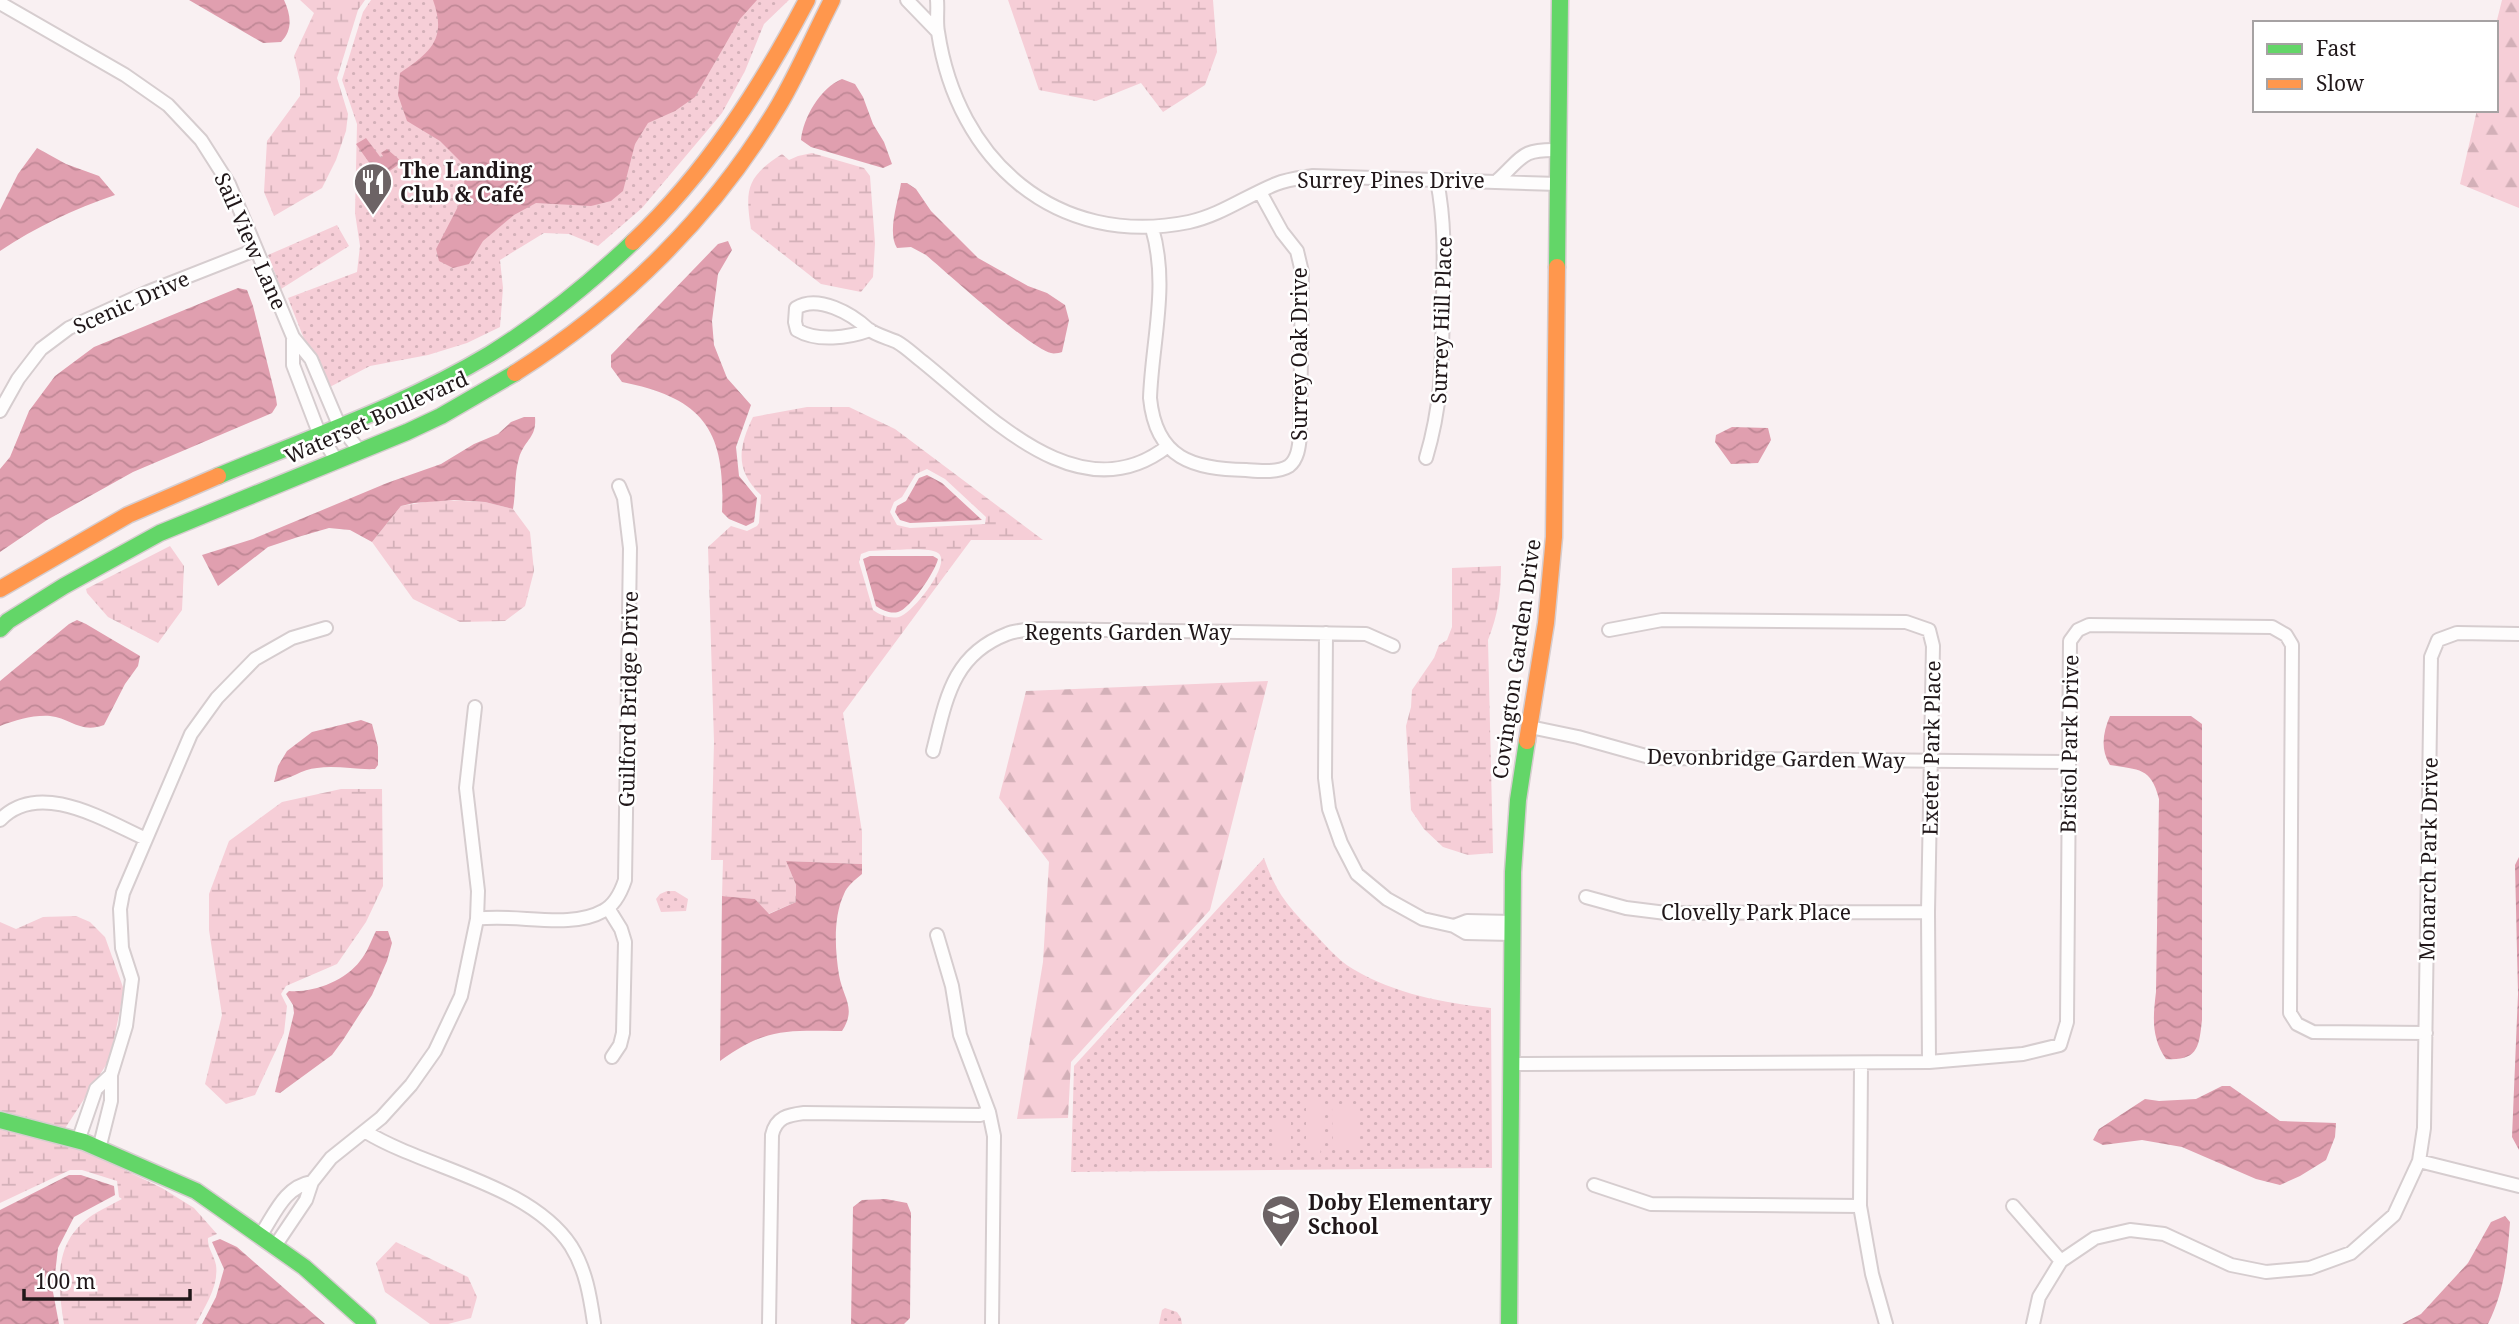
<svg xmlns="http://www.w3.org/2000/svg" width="2519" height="1324" font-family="'Noto Serif',serif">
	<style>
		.forest { fill: url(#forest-firs) }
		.wetland { fill: url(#wetland-marsh); fill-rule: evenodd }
		.park { fill: url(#park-dots) }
		.pitch { fill: #f6ced7 }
		.water { fill: url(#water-waves) }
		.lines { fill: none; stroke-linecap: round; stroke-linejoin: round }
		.street-casing { stroke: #d6cdcf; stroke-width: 16 }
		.fast-casing { stroke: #d6cdcf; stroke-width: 19 }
		.slow-casing { stroke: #d6cdcf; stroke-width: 19 }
		.street { stroke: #fefdfd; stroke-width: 12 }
		.fast { stroke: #63d668; stroke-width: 16 }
		.slow { stroke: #ff974d; stroke-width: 16 }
		.labels { text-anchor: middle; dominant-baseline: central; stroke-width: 5; stroke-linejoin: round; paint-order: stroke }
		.poi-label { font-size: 21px; font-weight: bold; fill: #201719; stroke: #fff; text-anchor: start }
		.street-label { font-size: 21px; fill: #201719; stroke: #fff }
	</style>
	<defs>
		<pattern id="forest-firs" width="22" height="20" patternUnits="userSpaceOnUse" patternTransform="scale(1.75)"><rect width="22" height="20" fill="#f6ced7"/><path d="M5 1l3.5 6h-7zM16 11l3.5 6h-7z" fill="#d3b0b8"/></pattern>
		<pattern id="wetland-marsh" width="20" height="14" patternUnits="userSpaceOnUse" patternTransform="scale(1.75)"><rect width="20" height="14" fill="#f6ced7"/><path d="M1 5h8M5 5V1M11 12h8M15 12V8" fill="none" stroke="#d3b0b8"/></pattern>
		<pattern id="park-dots" width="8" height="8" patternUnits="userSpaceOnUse" patternTransform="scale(1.75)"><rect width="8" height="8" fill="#f6ced7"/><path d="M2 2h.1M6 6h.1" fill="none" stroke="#d3b0b8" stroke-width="1.8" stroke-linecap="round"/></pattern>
		<pattern id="water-waves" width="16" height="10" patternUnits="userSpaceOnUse" patternTransform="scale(1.75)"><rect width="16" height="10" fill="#e09faf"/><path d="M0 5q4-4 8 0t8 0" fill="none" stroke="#c08896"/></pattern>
	</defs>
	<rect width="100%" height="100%" fill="#f9f0f2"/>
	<!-- forest -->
	<path class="forest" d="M 2502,0 L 2519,0 L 2519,208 L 2460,184 L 2477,110 L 2496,110 L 2496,24 Z
		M 1268,681 L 1210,910 L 1071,1062 L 1068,1118 L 1017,1119 L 1043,962 L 1049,862 L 999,798 L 1026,691 Z"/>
	<!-- wetland -->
	<path class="wetland" d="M 300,0 L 365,0 L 358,10 L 337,78 L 348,114 L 346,131 L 336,160 L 322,188 L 274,216 L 264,192 L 267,141 L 300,96 L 300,81 L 294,56 L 314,13 Z
		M 1008,0 L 1213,0 L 1217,52 L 1205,85 L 1163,112 L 1141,83 L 1096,101 L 1039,90 Z
		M 812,153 L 864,168 L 870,176 L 875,243 L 873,277 L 861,292 L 821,284 L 751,229 C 745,190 746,177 782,154 L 789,160 L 798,156 Z
		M 807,407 L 849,407 L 895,429 L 1043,540 L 971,540 L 843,713 L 862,832 L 862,864 L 786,861 L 796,885 L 796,902 L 768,914 L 755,899 L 722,896 L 723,860 L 711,860 L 714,742 L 708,547 L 731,526 L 747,531 L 757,526 L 759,523 L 761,495 C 735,470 738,448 753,417 ZM 927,469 L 945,479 L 986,517 L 985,524 L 910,528 L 897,525 L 890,512 L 894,502 L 902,497 L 916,474 ZM 889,550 C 900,550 930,547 938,553 C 953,563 912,614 899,617 C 890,619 880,615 873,610 L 859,562 L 861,554 L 869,551 Z
		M 438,500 L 485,502 L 513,509 L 530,532 L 534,571 L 525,606 L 505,621 L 460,622 L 413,599 L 372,542 L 401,506 Z
		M 170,546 L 184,566 L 182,610 L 158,643 L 108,617 L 87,593 L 86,589 Z
		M 1501,566 C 1501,594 1498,615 1488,640 L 1493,853 L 1468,855 L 1443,847 L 1424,829 L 1411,810 L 1406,726 L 1411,707 L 1412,690 L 1434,658 L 1439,645 L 1447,640 L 1452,627 L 1452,568 Z
		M 341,789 L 382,789 L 383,886 L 366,922 L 337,964 L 286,986 L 281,994 L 287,1006 L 284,1033 L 255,1095 L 226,1104 L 205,1084 L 222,1015 L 209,930 L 209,894 L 229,841 L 282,802 Z
		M 76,916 L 90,922 L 105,937 L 124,990 L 110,1059 L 64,1130 L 0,1114 L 0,922 L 16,929 L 43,917 Z
		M 0,1127 L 81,1149 L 162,1188 L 194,1208 L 217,1234 L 208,1238 C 207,1247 214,1255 216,1265 C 219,1286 205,1306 196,1324 L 64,1324 C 56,1276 54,1234 103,1209 C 110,1206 115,1202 122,1199 L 119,1197 L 117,1181 L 82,1170 L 70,1170 L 0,1203 Z
		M 396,1242 L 468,1277 L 477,1297 L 471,1318 L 448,1324 L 430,1324 L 385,1292 L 376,1263 Z"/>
	<!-- park -->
	<path class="park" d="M 371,0 L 789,0 L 764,24 L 745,71 L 722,113 L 642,208 L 598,246 L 569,234 L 544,233 L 500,260 L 503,288 L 500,327 L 467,343 L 428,355 L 370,366 L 324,390 L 288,298 L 357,272 L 360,246 L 355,213 L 357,124 L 342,80 L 363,12 Z
		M 337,225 L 349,246 L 281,289 L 268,255 Z
		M 1264,858 C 1276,892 1286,904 1310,929 C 1323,942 1337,960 1353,969 C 1395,994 1444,1003 1491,1008 L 1492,1168 L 1071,1172 L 1074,1066 Z
		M 667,891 L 675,891 L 688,899 L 686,911 L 661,912 L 656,899 L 660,894 Z
		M 1165,1308 L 1177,1312 L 1181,1318 L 1182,1324 L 1159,1324 L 1162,1310 Z"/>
	<!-- pitch -->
	<path class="pitch" d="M 1310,1101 L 1320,1101 L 1320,1108 L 1324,1108 L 1325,1148 L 1321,1148 L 1320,1155 L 1311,1155 L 1311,1148 L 1306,1148 L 1306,1108 L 1310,1108 Z
		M 1332,1106 L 1358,1106 L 1358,1149 L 1333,1149 Z
		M 1275,1121 L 1291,1121 L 1291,1154 L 1275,1154 Z"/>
	<!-- water -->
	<path class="water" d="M 189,0 L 284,0 C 291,15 293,30 281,42 L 263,43 Z
		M 433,0 L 757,0 L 740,19 L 695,97 L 675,111 L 648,123 L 635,144 L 623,191 L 611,201 L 591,206 L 536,203 L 514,215 L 483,241 L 469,264 L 453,268 L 439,261 L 436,249 L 465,193 L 463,164 L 440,141 L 407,121 L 398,95 L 400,73 C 431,52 447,39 433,0 Z
		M 842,79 L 855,84 L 863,97 L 873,124 L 884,142 L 892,164 L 883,168 L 811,147 L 801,140 C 803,118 820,88 842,79 Z
		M 366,138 L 381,158 L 383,156 L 381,153 L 387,149 L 402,162 L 380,178 L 356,144 Z
		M 37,148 L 66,164 L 99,176 L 115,195 C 74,209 36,227 0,251 L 0,210 L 18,174 Z
		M 901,183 L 907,183 L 916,189 L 931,211 L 978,258 L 1028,286 L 1047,293 L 1065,305 L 1069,320 L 1062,352 C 1060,353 1053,354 1051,353 C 1032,350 946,272 926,255 L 911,247 L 897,248 C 887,232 898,202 901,183 Z
		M 728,241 L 732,250 L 718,274 L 712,321 L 714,345 L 727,378 L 751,405 L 736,447 L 739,476 L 757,498 L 754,522 L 746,526 L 729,519 L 722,512 C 726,430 703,398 622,382 L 611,367 L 611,355 L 718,244 Z
		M 238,288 L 247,290 L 253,306 L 276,398 L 277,405 L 272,413 L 133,472 L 47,520 L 0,552 L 0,469 L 10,457 L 29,411 L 55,376 L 94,347 Z
		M 524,417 L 535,417 C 537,438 524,440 519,458 C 514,475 516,492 513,509 L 485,502 L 454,500 L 414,503 L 401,506 L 372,542 L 350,530 L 329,528 L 298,537 L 268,547 L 218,586 L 202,555 L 253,539 L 387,483 L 441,464 L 474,444 L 498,434 L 511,422 Z
		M 1732,427 L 1768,428 L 1771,440 L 1758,463 L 1731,464 L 1715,442 L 1716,435 Z
		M 927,475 L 942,483 L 982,520 L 910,523 L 900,520 L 895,512 L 897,506 L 906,501 L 919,478 Z
		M 870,556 L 933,556 L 938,559 C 935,572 910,609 898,612 C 890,614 882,610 876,606 L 863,559 Z
		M 77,620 L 86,624 L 140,656 L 138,666 L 125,684 L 104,725 C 80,734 71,718 50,716 C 32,715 17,720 0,726 L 0,681 L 69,624 Z
		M 2110,716 L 2191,716 L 2202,724 L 2202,1020 C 2199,1047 2198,1061 2166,1059 C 2151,1037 2153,1017 2156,992 L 2159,799 C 2151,767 2139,770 2110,765 C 2100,749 2103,732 2110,716 Z
		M 361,720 L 372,724 L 378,747 L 378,765 L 375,769 C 356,770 336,765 317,768 C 302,769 289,780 274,782 L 278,766 L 287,751 L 312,732 Z
		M 2519,857 L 2519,1150 L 2512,1137 L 2518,994 L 2515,865 Z
		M 786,861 L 862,864 L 862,874 C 855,880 847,886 844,894 C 833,917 835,950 839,975 C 843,998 857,1008 842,1031 C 787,1031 767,1027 720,1061 L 722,896 L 755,899 L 769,914 L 796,902 L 796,885 Z
		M 376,931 L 388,931 L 392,943 L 387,961 L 372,995 L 343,1040 L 332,1055 L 280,1093 L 275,1092 L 294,1013 L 293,1005 L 286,994 L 289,991 C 313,993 345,981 360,961 C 367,953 371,941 376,931 Z
		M 2222,1086 L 2230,1086 L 2280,1121 L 2336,1123 L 2335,1137 L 2326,1160 L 2300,1176 L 2280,1185 L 2256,1179 L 2182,1147 L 2142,1140 L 2103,1145 L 2093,1140 L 2099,1129 L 2145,1099 L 2159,1101 L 2196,1099 Z
		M 69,1175 L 81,1175 L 114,1186 L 115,1195 L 74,1217 L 58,1248 L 53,1292 L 59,1324 L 0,1324 L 0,1210 Z
		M 886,1199 L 907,1203 L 911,1213 L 910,1318 L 904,1324 L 851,1324 L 853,1207 L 862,1200 Z
		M 2505,1216 L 2510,1222 C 2507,1261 2505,1289 2488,1324 L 2402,1324 L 2421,1314 L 2468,1263 L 2491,1222 Z
		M 220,1239 L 237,1247 L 325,1324 L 202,1324 L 216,1297 L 224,1269 L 212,1242 Z"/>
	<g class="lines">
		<!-- street casing -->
		<g class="street-casing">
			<path id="street" d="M 907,0 L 937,31
				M 937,0 C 938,10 936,22 938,32 C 957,160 1056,249 1189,222 C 1221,215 1246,196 1276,184 C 1288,179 1300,178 1313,176 L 1558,184
				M 0,3 L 125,75 L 168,105 L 201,140 L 229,184 L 293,337 L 311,359 L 339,425 L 360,451
				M 1498,180 C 1523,157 1521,149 1558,150
				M 1152,228 C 1169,285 1152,341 1150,398 C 1156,459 1193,469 1246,470 C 1259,471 1278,473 1289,466 C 1298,459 1299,446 1300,436 L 1302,272 L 1297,251 L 1282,232 L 1260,192
				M 870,330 C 848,338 817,342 797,330 L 795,322 L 796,308 C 818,294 852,314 868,329 C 876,335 888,338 897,342 C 906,347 915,356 923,362 C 989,415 1080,515 1168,446
				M 293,337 L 293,365 L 319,433 L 337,461
				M 0,411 L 18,379 L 41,349 L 69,328 L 148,292 L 255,250
				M 1426,458 C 1443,401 1442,357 1443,298 C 1444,259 1445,220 1437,181
				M 1609,630 L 1662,620 L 1906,622 L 1929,630 L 1933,646 L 1928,912 L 1929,1062
				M 1326,633 L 1325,778 L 1329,809 L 1341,843 L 1357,874 L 1387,899 L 1423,919 L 1454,926 L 1466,933 L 1512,934
				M 1530,727 L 1578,737 L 1653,758 L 2068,762
				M 933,751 C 946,700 952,655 1007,634 C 1016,630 1029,630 1039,629 L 1366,634 L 1393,646
				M 0,820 C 39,779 104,820 146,839
				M 1586,897 L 1626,908 L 1666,913 L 1928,912
				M 608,908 L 621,929 L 625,942 L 623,1033 L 620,1045 L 612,1057
				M 477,919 C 515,913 570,930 603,911 C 615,905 621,892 625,880 L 630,548 L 624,498 L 619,486
				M 1454,926 L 1467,921 L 1512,922
				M 937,935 L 952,986 L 960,1035 L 989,1112 L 994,1136 L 992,1324
				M 1512,1064 L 1929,1062 L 2023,1054 L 2060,1045 L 2067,1022 L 2070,641 L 2078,630 L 2089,625 L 2272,627 L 2286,635 L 2292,645 L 2290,1013 L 2297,1024 L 2313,1032 L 2426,1033
				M 1861,1064 L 1860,1206 L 1872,1274 L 1886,1324
				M 111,1075 L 126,1026 L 132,979 L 122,948 L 120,909 L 123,893 L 191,734 L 217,698 L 255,659 L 292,638 L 326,628
				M 366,1132 C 427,1169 530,1184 571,1246 C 586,1270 590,1296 594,1323
				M 78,1141 L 96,1089 L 111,1075 L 111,1101 L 99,1149
				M 2419,1161 L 2519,1186
				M 312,1182 L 331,1158 L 381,1118 L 411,1085 L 435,1051 L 461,996 L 477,919 L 478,891 L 466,788 L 475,707
				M 1594,1185 L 1651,1204 L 1860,1206
				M 2013,1206 L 2061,1261
				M 260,1236 C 275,1214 284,1187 312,1182 L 306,1200 L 275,1246
				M 769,1324 L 772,1135 C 776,1117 788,1115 804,1113 L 980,1115 L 989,1112
				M 2033,1324 L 2039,1297 L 2061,1261 L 2095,1238 L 2130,1230 L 2164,1234 L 2231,1265 L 2266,1272 L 2310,1268 L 2351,1253 L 2394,1215 L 2419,1161 L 2424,1128 L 2431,657 L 2438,640 L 2457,633 L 2519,634"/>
		</g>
		<!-- fast casing -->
		<g class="fast-casing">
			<path id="fast" d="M 1557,267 L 1560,0
				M 218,476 C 309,438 405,405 490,354 C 542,322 589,284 633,242
				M 0,629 L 8,621 L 64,586 L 160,533 L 407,432 L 441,416 L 515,373
				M 0,1120 L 84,1142 L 196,1191 L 304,1267 L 368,1324
				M 1509,1324 L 1513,872 L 1518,800 L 1527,741"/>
		</g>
		<!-- slow casing -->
		<g class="slow-casing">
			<path id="slow" d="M 633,242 C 706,173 760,89 807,0
				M 515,373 C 622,305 714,215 779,105 C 799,71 814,35 832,0
				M 0,589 L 128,515 L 218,476
				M 1527,741 L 1546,623 L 1554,537 L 1557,267"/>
		</g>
		<!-- street -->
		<use href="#street" class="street"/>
		<!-- fast -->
		<use href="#fast" class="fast"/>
		<!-- slow -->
		<use href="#slow" class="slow"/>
	</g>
	<!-- icons -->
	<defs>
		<g id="restaurant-pin" transform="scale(2.0125)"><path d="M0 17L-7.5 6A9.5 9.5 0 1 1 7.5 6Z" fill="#6c6365" stroke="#fff"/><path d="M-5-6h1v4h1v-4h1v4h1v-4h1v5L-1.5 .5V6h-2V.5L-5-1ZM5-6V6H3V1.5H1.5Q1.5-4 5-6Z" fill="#fff"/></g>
		<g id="school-pin" transform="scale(2.0125)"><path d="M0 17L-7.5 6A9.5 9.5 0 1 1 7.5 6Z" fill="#6c6365" stroke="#fff"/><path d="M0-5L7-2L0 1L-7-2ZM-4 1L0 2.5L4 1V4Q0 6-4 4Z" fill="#fff"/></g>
	</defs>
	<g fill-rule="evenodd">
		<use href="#restaurant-pin" x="373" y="182"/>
		<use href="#school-pin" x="1281" y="1214"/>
	</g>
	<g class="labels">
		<!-- poi labels -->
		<g class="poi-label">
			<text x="400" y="170">The Landing<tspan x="400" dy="24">Club &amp; Café</tspan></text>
			<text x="1308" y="1202">Doby Elementary<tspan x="1308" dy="24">School</tspan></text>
		</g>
		<!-- street labels -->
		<g class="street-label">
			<text x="1391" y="180">Surrey Pines Drive</text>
			<text transform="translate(251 241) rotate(66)">Sail View Lane</text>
			<text transform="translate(131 302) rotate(-24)">Scenic Drive</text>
			<text transform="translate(1441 320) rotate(-88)">Surrey Hill Place</text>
			<text transform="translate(1299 354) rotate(-90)">Surrey Oak Drive</text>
			<text transform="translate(376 417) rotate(-24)">Waterset Boulevard</text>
			<text x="1128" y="632">Regents Garden Way</text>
			<text transform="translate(1516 659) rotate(-82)">Covington Garden Drive</text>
			<text transform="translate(628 699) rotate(-89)">Guilford Bridge Drive</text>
			<text transform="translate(2069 744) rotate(-89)">Bristol Park Drive</text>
			<text transform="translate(1931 748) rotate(-89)">Exeter Park Place</text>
			<text transform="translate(1776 758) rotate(1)">Devonbridge Garden Way</text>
			<text transform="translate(2428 859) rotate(-89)">Monarch Park Drive</text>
			<text x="1756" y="912">Clovelly Park Place</text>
		</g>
	</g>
	<!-- legend -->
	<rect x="2253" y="21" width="245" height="91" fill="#ffffff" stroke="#a6a2a3" stroke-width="2"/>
	<rect x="2267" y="44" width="35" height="10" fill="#63d668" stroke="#a6a2a3" stroke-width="2"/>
	<text x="2316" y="56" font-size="21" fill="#201719">Fast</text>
	<rect x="2267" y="79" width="35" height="10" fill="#ff974d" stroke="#a6a2a3" stroke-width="2"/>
	<text x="2316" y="91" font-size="21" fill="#201719">Slow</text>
	<!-- scale -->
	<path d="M24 1289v10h166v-10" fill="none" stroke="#201719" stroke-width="3.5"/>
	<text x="35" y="1289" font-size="21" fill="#201719" stroke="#ffffff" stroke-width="5" paint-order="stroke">100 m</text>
</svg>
